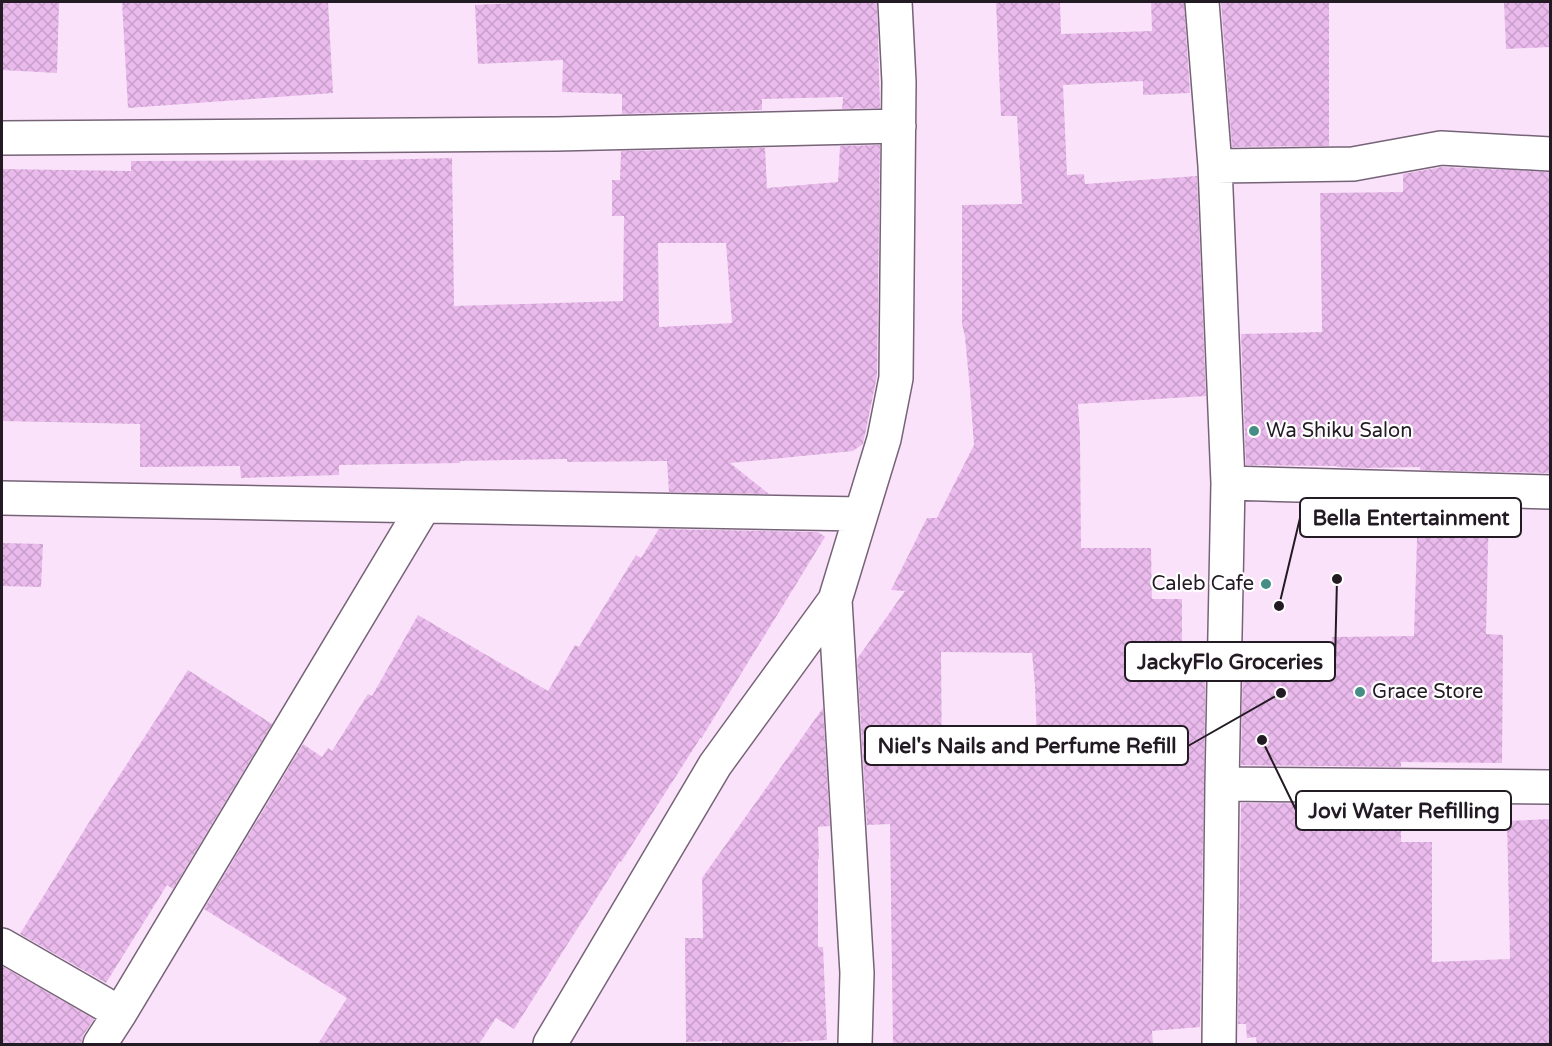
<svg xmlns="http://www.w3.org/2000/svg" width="1552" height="1046" font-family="'Varela Round',sans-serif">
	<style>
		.building { fill: url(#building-cross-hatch); fill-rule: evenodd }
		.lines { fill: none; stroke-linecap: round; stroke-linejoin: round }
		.minor-casing { stroke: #766377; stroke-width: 36 }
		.minor { stroke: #fff; stroke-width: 33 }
		.poi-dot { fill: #468d86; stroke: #fff; stroke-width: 2 }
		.labels { text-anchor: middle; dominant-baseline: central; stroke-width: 4.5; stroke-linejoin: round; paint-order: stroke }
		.poi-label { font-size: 20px; fill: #231b23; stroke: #fff; text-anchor: start }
		.leader { fill: none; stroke: #231b23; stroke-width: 2 }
		.callout-dot { fill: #231b23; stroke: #fff; stroke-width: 2 }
		.callout { fill: #fff; stroke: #231b23; stroke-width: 2 }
		.callout-label { font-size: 21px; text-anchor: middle; font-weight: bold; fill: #231b23 }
	</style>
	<defs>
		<pattern id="building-cross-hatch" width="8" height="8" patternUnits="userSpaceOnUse" patternTransform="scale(1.5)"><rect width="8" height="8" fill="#eabaec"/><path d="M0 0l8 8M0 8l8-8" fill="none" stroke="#c89fca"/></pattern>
	</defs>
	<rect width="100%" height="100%" fill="#fae3fa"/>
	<!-- building -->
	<path class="building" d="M 2,2 L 59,2 L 57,73 L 2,70 Z
		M 122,2 L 328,2 L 333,93 L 128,108 Z
		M 534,2 L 877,2 L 880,108 L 842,109 L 843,97 L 762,99 L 762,110 L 622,114 L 622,94 L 562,92 L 563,60 L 478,64 L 475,5 Z
		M 996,2 L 1060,2 L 1061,34 L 1152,31 L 1151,2 L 1184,2 L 1190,93 L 1143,95 L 1143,81 L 1063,85 L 1067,175 L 1084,174 L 1085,184 L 1197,176 L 1206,396 L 1078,404 L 1080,435 L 1081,548 L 1151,548 L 1152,599 L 1182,599 L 1182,652 L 1206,651 L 1200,1027 L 1152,1031 L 1153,1044 L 893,1044 L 890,824 L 867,825 L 857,659 L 905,591 L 891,590 L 927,518 L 937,518 L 974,445 L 970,390 L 965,337 L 962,324 L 962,205 L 1022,204 L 1017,116 L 1001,116 ZM 941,652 L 1032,653 L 1035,686 L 1038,763 L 942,766 Z
		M 1221,2 L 1329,2 L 1329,146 L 1232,147 Z
		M 1504,2 L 1551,2 L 1551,47 L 1506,49 Z
		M 880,145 L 877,376 L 863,444 L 853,451 L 730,463 L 769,494 L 669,492 L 667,461 L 567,462 L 567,459 L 460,461 L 460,463 L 339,465 L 339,475 L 241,478 L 240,466 L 140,467 L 140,424 L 2,421 L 2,169 L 131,171 L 131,161 L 375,160 L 452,158 L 454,306 L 623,301 L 624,216 L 612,216 L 612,180 L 620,180 L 621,151 L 765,148 L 767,188 L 838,182 L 840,146 ZM 658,243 L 726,243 L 732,323 L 659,327 Z
		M 1442,167 L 1551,172 L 1551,473 L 1420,470 L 1420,467 L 1364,468 L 1337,467 L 1337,466 L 1246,465 L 1241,334 L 1322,332 L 1320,193 L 1403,192 L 1403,174 Z
		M 1418,507 L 1489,509 L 1486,634 L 1503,635 L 1502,763 L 1401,762 L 1401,767 L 1241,765 L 1243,648 L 1332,641 L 1332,637 L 1414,636 Z
		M 659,529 L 818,532 L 825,537 L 701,739 L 701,737 L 621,862 L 620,861 L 514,1029 L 496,1018 L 479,1044 L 318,1044 L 347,998 L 204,909 L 303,744 L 322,757 L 328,748 L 332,751 L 368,694 L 372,696 L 418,615 L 548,691 L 575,645 L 579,647 L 636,555 L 641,558 Z
		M 2,543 L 43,544 L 41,587 L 2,586 Z
		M 188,670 L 272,724 L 173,889 L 167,885 L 106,983 L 20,934 L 88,824 Z
		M 823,708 L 830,826 L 818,827 L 819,859 L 818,859 L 818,947 L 823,947 L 827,1040 L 755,1044 L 722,1044 L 722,1041 L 686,1042 L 685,938 L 703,938 L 702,878 Z
		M 1241,803 L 1401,804 L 1401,842 L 1432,842 L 1432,962 L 1510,959 L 1507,821 L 1551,819 L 1551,1044 L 1257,1044 L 1256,1037 L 1247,1038 L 1246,1024 L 1238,1024 Z
		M 2,966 L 94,1019 L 84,1034 L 81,1044 L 2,1044 Z"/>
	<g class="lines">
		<!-- minor casing -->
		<g class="minor-casing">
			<path id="minor" d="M 1202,2 L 1215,166 L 1228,483 L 1222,784 L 1219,1044
				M 2,138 L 556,134 L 899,126
				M 1215,166 L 1353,164 L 1441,148 L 1550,154
				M 1228,483 L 1550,492
				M 2,498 L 861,514
				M 835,600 L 857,973 L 855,1044
				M 1222,784 L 1550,787
				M 2,945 L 120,1013
				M 100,1044 L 120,1013 L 424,506
				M 550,1044 L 715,765 L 835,600 L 884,439 L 896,378 L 899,82 L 895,2"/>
		</g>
		<!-- minor -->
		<use href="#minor" class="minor"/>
	</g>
	<!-- markers -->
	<g class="poi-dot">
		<circle cx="1254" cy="431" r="6"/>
		<circle cx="1266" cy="584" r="6"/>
		<circle cx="1360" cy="692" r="6"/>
	</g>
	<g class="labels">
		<!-- poi labels -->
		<g class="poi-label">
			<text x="1266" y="431">Wa Shiku Salon</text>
			<text x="1254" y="584" text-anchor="end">Caleb Cafe</text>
			<text x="1372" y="692">Grace Store</text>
		</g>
	</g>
	<!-- callouts -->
	<path class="leader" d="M1279 606L1300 518M1337 579L1335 662M1281 693L1188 746M1262 740L1296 810"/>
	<g class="callout-dot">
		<circle cx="1279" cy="606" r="6"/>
		<circle cx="1337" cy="579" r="6"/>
		<circle cx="1281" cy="693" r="6"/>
		<circle cx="1262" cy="740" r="6"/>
	</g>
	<g class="callout">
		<rect x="1300" y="498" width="221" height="39" rx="6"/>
		<rect x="1125" y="642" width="210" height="39" rx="6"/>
		<rect x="865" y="726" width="323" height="39" rx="6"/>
		<rect x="1296" y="791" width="215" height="39" rx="6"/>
	</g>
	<g class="callout-label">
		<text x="1411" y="525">Bella Entertainment</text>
		<text x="1230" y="669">JackyFlo Groceries</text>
		<text x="1027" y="753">Niel's Nails and Perfume Refill</text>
		<text x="1404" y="818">Jovi Water Refilling</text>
	</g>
	<!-- border -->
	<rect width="1552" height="1046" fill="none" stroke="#231b23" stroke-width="6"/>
</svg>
